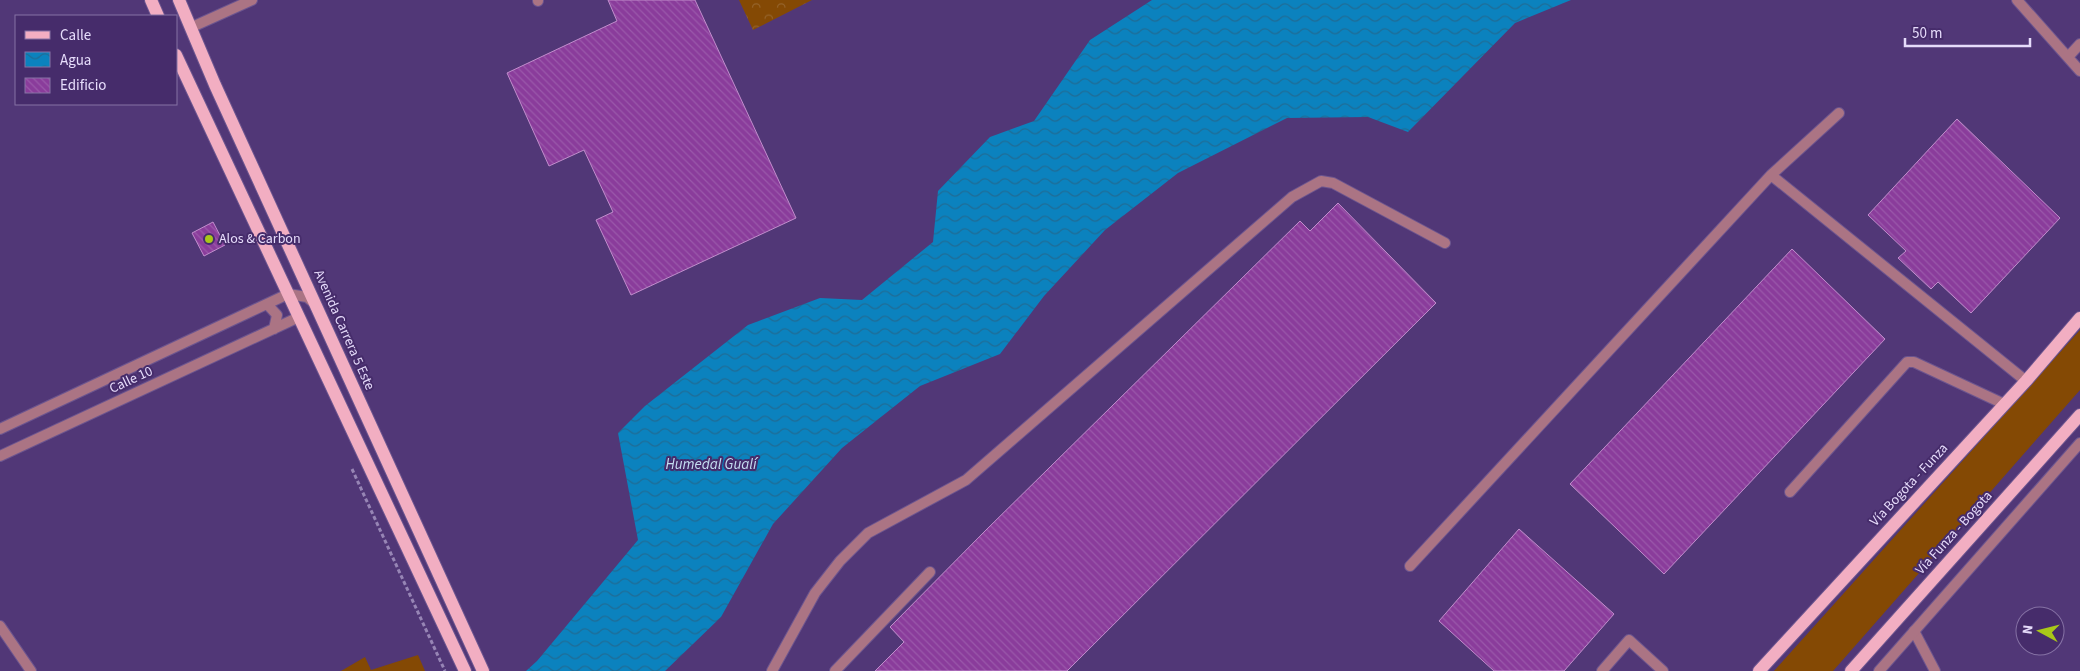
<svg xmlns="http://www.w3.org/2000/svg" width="2080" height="671" font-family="'Source Sans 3',sans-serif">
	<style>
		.grass { fill: #844904 }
		.park { fill: url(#park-crowns) }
		.water { fill: url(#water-waves) }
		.building { fill: url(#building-back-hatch); stroke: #c18dcc }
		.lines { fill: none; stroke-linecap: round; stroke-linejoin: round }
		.service-casing { stroke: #6c558f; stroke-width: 12 }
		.minor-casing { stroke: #6c558f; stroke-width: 12 }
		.primary-casing { stroke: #6c558f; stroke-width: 14 }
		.path { stroke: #9785b5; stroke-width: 3; stroke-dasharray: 4 2.5; stroke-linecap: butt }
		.service { stroke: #ab7484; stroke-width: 10 }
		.minor { stroke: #ab7484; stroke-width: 10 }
		.primary { stroke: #f2aec2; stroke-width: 12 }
		.poi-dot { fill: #a9c719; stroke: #462c6b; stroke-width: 2 }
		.labels { text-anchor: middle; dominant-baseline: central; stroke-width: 4; stroke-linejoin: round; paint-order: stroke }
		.poi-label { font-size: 14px; fill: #e6dcfb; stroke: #462c6b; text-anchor: start }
		.street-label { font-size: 14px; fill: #e6dcfb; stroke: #462c6b }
		.water-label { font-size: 15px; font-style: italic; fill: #c4def1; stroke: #462c6b }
	</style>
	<defs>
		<pattern id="park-crowns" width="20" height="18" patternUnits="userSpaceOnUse" patternTransform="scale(1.25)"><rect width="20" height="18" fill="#844904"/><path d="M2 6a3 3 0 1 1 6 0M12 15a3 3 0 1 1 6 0" fill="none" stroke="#95632a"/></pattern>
		<pattern id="water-waves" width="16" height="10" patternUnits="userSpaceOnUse" patternTransform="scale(1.25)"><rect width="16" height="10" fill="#0b82be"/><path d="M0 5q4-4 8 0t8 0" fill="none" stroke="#1f6c96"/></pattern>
		<pattern id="building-back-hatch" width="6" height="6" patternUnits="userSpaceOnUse" patternTransform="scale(1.25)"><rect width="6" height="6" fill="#8a3c9b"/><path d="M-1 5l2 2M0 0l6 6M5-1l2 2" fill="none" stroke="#9a58aa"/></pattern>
	</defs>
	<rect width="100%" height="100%" fill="#513777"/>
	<!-- grass -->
	<path class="grass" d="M 2080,330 L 2080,390 L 1833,671 L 1774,671 Z
		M 418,655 L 425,671 L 341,671 L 365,657 L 371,670 Z"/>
	<!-- park -->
	<path class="park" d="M 739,0 L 812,0 L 753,30 Z"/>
	<!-- water -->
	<path class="water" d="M 1152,0 L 1571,0 L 1515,23 L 1408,132 L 1368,117 L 1287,118 L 1178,173 L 1105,230 L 1044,296 L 1000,354 L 920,386 L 842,448 L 773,524 L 721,617 L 665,671 L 526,671 L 537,661 L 638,540 L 618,433 L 645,406 L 748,325 L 820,298 L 862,300 L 933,242 L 938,191 L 990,137 L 1034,121 L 1090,40 Z"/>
	<!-- building -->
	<path class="building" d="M 608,0 L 695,0 L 796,218 L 631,295 L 596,220 L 613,212 L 584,150 L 549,166 L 507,73 L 617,21 Z
		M 1957,119 L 2060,218 L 1971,313 L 1938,282 L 1931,289 L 1898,258 L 1906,251 L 1868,215 Z
		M 1338,203 L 1436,303 L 1067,671 L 875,671 L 904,642 L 890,627 L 986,530 L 1300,221 L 1310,231 Z
		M 213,222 L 225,245 L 204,256 L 192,233 Z
		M 1792,249 L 1885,339 L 1664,574 L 1570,484 Z
		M 1519,529 L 1614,614 L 1564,671 L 1494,671 L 1439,621 Z"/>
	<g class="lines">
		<!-- service casing -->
		<g class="service-casing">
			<path id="service" d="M 538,0 L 538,1
				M 1771,175 L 1839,113
				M 1790,492 L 1907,362 L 1914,362 L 2004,404
				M 1410,566 L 1771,175 L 2026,381
				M 1914,631 L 1935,671
				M 772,671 L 815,593 L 840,561 L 868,533 L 966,480 L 1292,197 L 1321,181 L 1333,183 L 1445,243
				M 835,671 L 930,572
				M 1602,671 L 1629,640 L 1663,671"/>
		</g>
		<!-- minor casing -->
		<g class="minor-casing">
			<path id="minor" d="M 2017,0 L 2080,71
				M 192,27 L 252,0
				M 2068,57 L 2080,44
				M 267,304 L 277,315 L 274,329
				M 0,429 L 288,294 L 307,297 L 315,304
				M 0,456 L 299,317
				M 0,626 L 31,671
				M 1879,671 L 2080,443"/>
		</g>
		<!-- primary casing -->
		<g class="primary-casing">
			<path id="primary" d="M 151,0 L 158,16
				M 179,0 L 215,85 L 483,671
				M 176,55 L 465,671
				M 1759,671 L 2026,381 L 2080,318
				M 1851,671 L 2080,415"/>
		</g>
		<!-- path -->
		<path class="path" d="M 352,469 L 445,671"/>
		<!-- service -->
		<use href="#service" class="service"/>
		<!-- minor -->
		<use href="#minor" class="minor"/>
		<!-- primary -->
		<use href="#primary" class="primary"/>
	</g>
	<!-- markers -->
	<circle class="poi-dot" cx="209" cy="239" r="5"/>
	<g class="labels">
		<!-- poi labels -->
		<g class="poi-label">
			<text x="219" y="239">Alos &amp; Carbon</text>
		</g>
		<!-- street labels -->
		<g class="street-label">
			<text transform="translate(344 330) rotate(66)">Avenida Carrera 5 Este</text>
			<text transform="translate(131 380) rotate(-25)">Calle 10</text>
			<text transform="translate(1909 485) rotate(-47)">Vía Bogota - Funza</text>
			<text transform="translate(1954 533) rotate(-48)">Vía Funza - Bogota</text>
		</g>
		<!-- water labels -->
		<g class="water-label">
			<text x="711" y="464">Humedal Gualí</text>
		</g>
	</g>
	<!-- legend -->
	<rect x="15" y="15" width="162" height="90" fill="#462c6b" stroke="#8672a5"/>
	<rect x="25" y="31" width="25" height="8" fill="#f2aec2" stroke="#8672a5"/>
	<text x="60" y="40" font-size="15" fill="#e6dcfb">Calle</text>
	<rect x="25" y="52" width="25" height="15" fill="url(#water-waves)" stroke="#8672a5"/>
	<text x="60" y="65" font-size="15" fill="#e6dcfb">Agua</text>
	<rect x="25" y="78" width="25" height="15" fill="url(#building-back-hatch)" stroke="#8672a5"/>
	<text x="60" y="90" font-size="15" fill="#e6dcfb">Edificio</text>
	<!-- north arrow -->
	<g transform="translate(2040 631) rotate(277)"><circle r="24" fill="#462c6b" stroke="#8672a5"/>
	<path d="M0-4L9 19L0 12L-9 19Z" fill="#a9c719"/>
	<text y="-8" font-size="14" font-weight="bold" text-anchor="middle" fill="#e6dcfb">N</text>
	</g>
	<!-- scale -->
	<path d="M1905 38v8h125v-8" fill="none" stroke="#e6dcfb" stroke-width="2.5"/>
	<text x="1912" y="38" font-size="15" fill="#e6dcfb" stroke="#462c6b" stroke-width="4" paint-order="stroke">50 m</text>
</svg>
